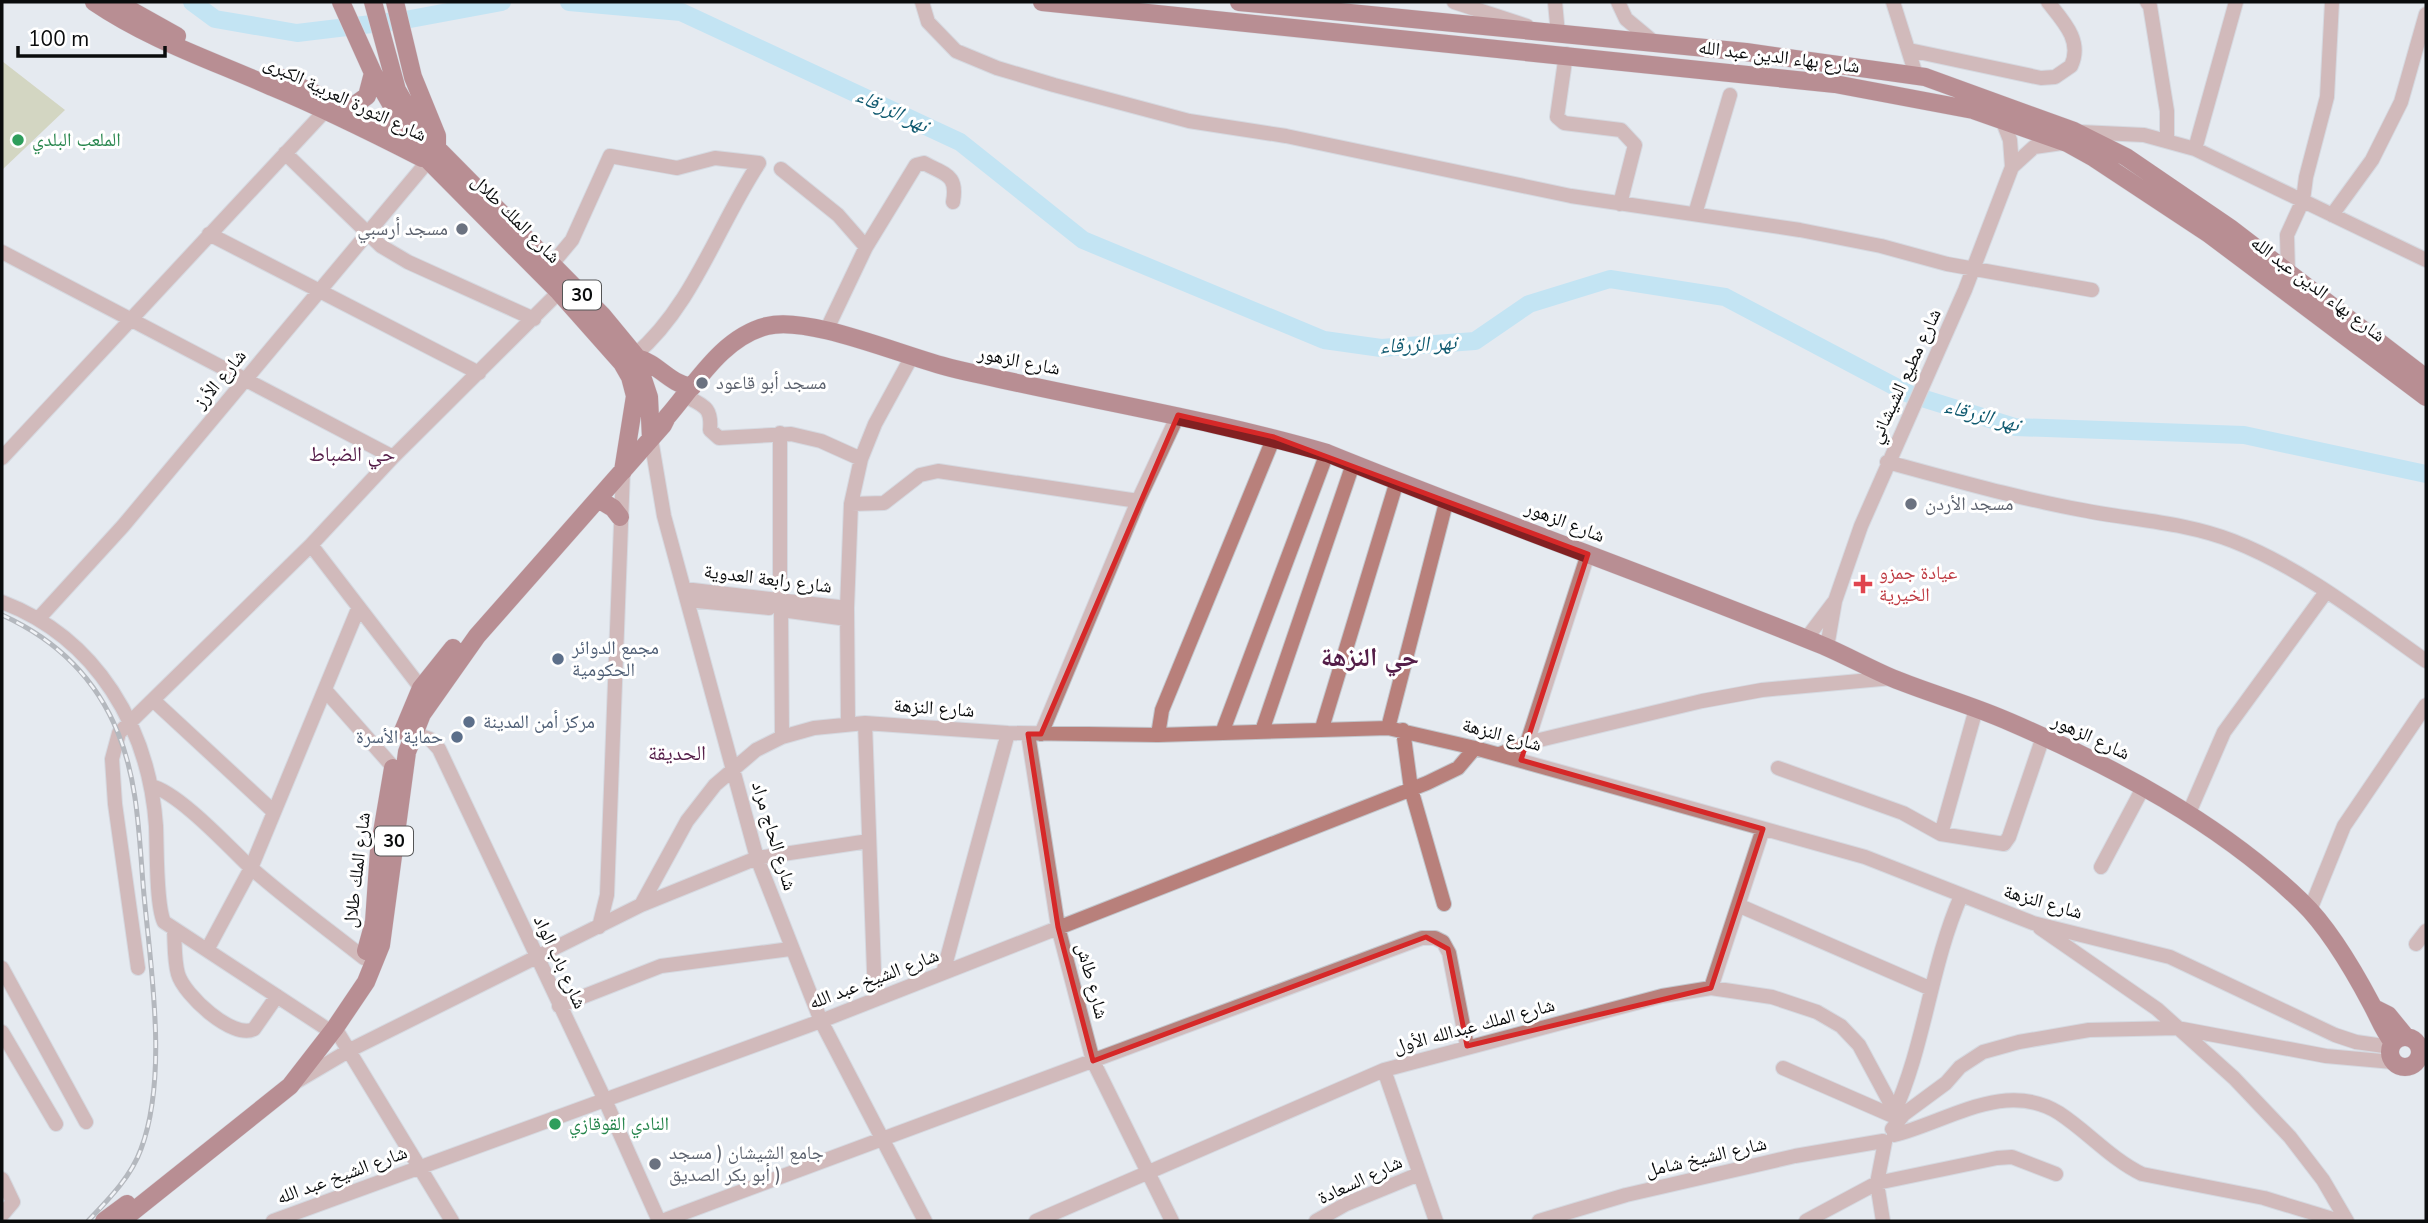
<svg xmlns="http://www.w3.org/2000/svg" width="2428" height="1223" font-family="'Nunito Sans','Noto Naskh Arabic',sans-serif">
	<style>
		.green { fill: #bdbf8b }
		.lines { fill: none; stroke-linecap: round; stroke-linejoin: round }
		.river { stroke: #99def7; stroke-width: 18 }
		.minor-casing { stroke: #c2c6cc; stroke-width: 16 }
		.major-casing { stroke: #c2c6cc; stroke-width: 19 }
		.minor { stroke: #b8807b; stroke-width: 14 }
		.major { stroke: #822022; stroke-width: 18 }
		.rail-casing { stroke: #797d80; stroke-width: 5 }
		.rail { stroke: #fff; stroke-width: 2.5; stroke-dasharray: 8; stroke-linecap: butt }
		.marked { fill: none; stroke: #d62828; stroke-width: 5; stroke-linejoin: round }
		.leisure-dot { fill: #2e9e5b; stroke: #fff; stroke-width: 2.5 }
		.worship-dot { fill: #6b7280; stroke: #fff; stroke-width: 2.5 }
		.health-dot { fill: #e0444e; stroke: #fff; stroke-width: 2.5 }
		.service-dot { fill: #5c6f8a; stroke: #fff; stroke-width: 2.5 }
		.labels { text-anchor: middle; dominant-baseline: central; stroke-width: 6; stroke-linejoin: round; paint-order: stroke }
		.shield { fill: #fff; stroke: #545556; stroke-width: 2 }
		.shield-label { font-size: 18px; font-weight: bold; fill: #0a0c0d }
		.street-label { font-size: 19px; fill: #0a0c0d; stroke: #fff }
		.leisure-label { font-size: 19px; fill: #27864d; stroke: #fff; text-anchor: start }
		.worship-label { font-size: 19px; fill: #5b616d; stroke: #fff; text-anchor: start }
		.health-label { font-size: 19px; fill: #be3a42; stroke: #fff; text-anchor: start }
		.service-label { font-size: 19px; fill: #4e5e75; stroke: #fff; text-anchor: start }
		.water-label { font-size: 21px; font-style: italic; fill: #105a70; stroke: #fff }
		.neighbourhood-label { font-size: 21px; fill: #541d48; stroke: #fff }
		.district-label { font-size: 26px; font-weight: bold; fill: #541d48; stroke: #fff }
	</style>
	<rect width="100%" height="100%" fill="#e5eaf0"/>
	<!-- green -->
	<path class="green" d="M 2,61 L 65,110 L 2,170 Z"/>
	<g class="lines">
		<!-- river -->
		<path class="river" d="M 192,2 L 215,19 L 297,33 L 405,20 L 502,2
			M 569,2 L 681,12 L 960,142 L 1083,240 L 1324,340 L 1381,348 L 1475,341 L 1529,304 L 1610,279 L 1725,297 L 1909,394 L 2015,427 L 2244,435 L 2426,474"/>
		<!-- minor casing -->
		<g class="minor-casing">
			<path id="minor" d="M 922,2 L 928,22 L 956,51 L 997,68 L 1054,85 L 1189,121 L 1286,136 L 1571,196 L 1800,230 L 1881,246 L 1947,264 L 2092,290
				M 1454,2 L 1527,26
				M 1555,2 L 1558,34
				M 1618,2 L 1626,19 L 1656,44
				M 1893,2 L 1916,75
				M 2147,2 L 2150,6 L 2167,111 L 2167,140
				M 1909,50 L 2041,78 L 2055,77 L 2071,66 C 2083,41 2063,21 2048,2
				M 1566,54 L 1557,117 L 1564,123 L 1621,130 L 1635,145 L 1620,204
				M 2080,132 L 2144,135 L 2195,149 L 2426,260
				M 2195,149 L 2236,2
				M 285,153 L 381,246 L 408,262 L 534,319
				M 2012,167 L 2034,147 L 2062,143
				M 781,169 L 838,215 L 866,247
				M 1695,214 L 1730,95
				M 2332,215 L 2372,160 L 2401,102 L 2426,14
				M 209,234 L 479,373
				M 2,252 L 393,457
				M 549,261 L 557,258 L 572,240 L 610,156 L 677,168 L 715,158 L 759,163 C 718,225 693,306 635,355
				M 2288,273 L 2287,235 L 2303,200 L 2306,177 L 2327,97 L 2332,2
				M 826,331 L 866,247 L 916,165 L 924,163 C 945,175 958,174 953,202
				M 685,396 C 704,406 712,407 710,430 L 719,438 L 791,434 L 821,441 L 861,459
				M 651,439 L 664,516 L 757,858 L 821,1021 L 925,1221
				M 2,458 L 324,112
				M 1887,462 C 1951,479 2016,498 2082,510 C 2132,520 2185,522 2233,541 C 2302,568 2365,618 2426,661
				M 851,504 L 884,503 L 920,475 L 938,471 L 1138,501
				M 311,545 L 421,688
				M 684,589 L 847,608
				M 687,600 L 769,608
				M 780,600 L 780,433
				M 2,602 C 97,638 149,728 156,826 C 157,849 156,905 164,922 L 324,1027
				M 781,609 L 782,737
				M 789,611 L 847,619
				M 39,618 L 123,526 L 428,161
				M 1806,639 L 1834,602
				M 1827,647 L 1835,601 L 1861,526 L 1965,290 L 2012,167 L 2010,140 L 2003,122
				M 325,690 L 393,767
				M 153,700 L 274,812
				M 865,723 L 875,999
				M 848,724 L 847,608 L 851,504 L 861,459 L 875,424 L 911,358
				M 1322,728 L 1397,481
				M 1388,728 L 1447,499
				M 1403,730 L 1411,789 L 1444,904
				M 1262,731 L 1353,464
				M 413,733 L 430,739 L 439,749 L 604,1098 L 659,1221
				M 1222,733 L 1327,453
				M 1028,734 L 1058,927 L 1093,1061 L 1172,1221
				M 1041,734 L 1138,501 L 1178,415
				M 1158,735 L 1162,710 L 1274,437
				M 1527,743 L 1588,554
				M 1500,754 L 1527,743 L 1702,701 L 1762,690 L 1892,678
				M 1778,768 L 1903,813 L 1941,834 L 2004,844 L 2009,837 L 2043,737
				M 151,786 C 178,792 228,846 250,867 C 286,899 326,928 364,958
				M 2188,815 L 2224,732 L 2326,592
				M 1941,834 L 1976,709
				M 2101,867 L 2144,786
				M 641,905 L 687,821 L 715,785 L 756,750 L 782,737 L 814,728 L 865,723 L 1008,733 L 1158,735 L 1388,728 L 1475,748 L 1865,857 L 2033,923 L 2170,957 L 2335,1035 L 2356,1042 L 2391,1047
				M 1740,906 L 1929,988
				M 2310,910 L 2344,826 L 2426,705
				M 599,927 L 607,895 L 623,471
				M 2040,928 L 2157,1009 L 2234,1078 L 2290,1137 L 2323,1180 L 2347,1221
				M 174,930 C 175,944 174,960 178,974 C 184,995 233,1040 254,1029 L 277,996
				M 2416,944 L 2426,931
				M 207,950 L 251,868 L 358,609
				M 2,968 L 86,1122
				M 138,968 L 115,804 L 112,759 L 119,733 L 311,545 L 393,457 L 559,292
				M 943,973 L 1008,733
				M 1711,988 L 1763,829
				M 559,1006 L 661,966 L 790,949
				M 335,1028 L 452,1221
				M 2,1032 L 56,1124
				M 1783,1068 L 1893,1116
				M 1384,1070 L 1436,1221
				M 294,1083 L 350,1050 L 641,905 L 757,858 L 869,841
				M 1893,1115 C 1925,1046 1930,967 1961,896
				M 1892,1129 L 1904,1114 L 1946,1083 L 1960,1067 L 1983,1052 L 2019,1042 L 2089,1030 L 2177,1028 L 2326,1056 L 2393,1062
				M 1894,1135 C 1947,1122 2005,1079 2059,1113 C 2088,1132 2111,1159 2142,1174 L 2264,1198 L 2339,1221
				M 2,1179 L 13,1202 L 2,1215
				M 273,1221 L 821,1021 L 1427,783 L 1458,768 L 1475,748
				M 662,1221 L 1422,938 L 1435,938 L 1443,942 L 1449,953 L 1467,1046
				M 1036,1221 L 1384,1070 L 1662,996 L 1711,988 L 1772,997 L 1817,1012 L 1841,1026 L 1859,1045 L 1895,1112
				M 1316,1221 L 1346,1204 L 1419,1174
				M 1539,1221 L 1626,1195 L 1795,1156 L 1883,1141
				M 1806,1221 L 1877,1183 L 1997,1158 L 2012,1157 L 2056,1174
				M 1883,1221 L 1877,1183 L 1885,1142"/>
		</g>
		<!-- major casing -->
		<g class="major-casing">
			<path id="major" d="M 94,2 C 150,40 211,60 272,87 C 323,108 373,133 422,158
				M 116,2 L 177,36
				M 341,2 L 373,73 L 417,149 L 559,292 L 622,363 L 630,377 L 635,396 L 623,471
				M 373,2 L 397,90 L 422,133 L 602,315 L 635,355 L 649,397 L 651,439
				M 395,2 L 413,77 L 437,136 L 437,150
				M 1042,2 L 1835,84 L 1973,110 L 2067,143 L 2094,158 L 2209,234 L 2426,397
				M 1239,2 L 1746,52 L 1925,77 L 2074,131 L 2126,157 L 2230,228 L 2426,378
				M 281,78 L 408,137
				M 349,109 L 367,96 L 373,73
				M 637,358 C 658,363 669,384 692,387
				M 598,499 L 613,508 L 620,517
				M 403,731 L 421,688 L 453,648
				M 366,951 L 374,922 L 379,850 L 393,768
				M 2374,1008 L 2388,1015 L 2406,1037
				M2390 1052a15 15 0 1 1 30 0a15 15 0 1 1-30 0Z
				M 104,1221 L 127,1204
				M 121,1221 L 290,1086 L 335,1028 L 366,982 L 381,945 L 407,752 L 422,714 L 477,636 L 663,425 L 667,417 C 695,385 722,337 767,326 C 809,315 905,357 951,368 C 1076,398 1203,417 1327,453 C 1492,520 1660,579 1824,646 C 1847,656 1869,668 1892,678 C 1931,694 1972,705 2010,722 C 2114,767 2219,822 2302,902 C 2330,929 2354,971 2372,1005 C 2380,1020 2382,1028 2393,1043"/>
		</g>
		<!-- minor -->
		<use href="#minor" class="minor"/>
		<!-- major -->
		<use href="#major" class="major"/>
		<!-- rail casing -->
		<g class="rail-casing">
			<path id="rail" d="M 2,615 C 55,639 96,678 118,733 C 139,784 139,841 144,895 C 151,970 168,1077 141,1149 C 131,1177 108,1200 88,1221"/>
		</g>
		<!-- rail -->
		<use href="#rail" class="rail"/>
	</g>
	<!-- marked area -->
	<path d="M0 0H2428V1223H0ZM 1178,415 L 1274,437 L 1588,554 L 1521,760 L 1763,829 L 1711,988 L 1467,1046 L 1448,949 L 1426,937 L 1093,1061 L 1058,927 L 1028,734 L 1041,734 Z" fill="#e5eaf0" fill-opacity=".55" fill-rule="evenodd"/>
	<path class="marked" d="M 1178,415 L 1274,437 L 1588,554 L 1521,760 L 1763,829 L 1711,988 L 1467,1046 L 1448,949 L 1426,937 L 1093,1061 L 1058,927 L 1028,734 L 1041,734 Z"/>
	<!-- markers -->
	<g class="leisure-dot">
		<circle cx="18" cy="140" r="7"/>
		<circle cx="555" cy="1124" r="7"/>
	</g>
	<g class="worship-dot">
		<circle cx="462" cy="229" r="7"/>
		<circle cx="702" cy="383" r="7"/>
		<circle cx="1911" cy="504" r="7"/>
		<circle cx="655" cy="1164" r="7"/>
	</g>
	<path class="health-dot" d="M1859.5 573.5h7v7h7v7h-7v7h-7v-7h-7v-7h7z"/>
	<g class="service-dot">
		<circle cx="558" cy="659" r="7"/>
		<circle cx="469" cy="722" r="7"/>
		<circle cx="457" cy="737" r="7"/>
	</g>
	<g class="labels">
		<!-- shield labels -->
		<g class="shield">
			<rect x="563" y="280.5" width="38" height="29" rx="5"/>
			<rect x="375" y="826.5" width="38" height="29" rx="5"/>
		</g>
		<g class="shield-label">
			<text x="582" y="295">30</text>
			<text x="394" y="841">30</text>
		</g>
		<!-- street labels -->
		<g class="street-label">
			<text transform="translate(1779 57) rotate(7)">شارع بهاء الدين عبد الله</text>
			<text transform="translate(345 99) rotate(25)">شارع الثورة العربية الكبرى</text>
			<text transform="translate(516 219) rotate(45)">شارع الملك طلال</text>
			<text transform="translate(2318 289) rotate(37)">شارع بهاء الدين عبد الله</text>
			<text transform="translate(1019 361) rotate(11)">شارع الزهور</text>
			<text transform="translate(1905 376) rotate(-65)">شارع مطيع الشيشاني</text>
			<text transform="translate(220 379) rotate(-50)">شارع الأرز</text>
			<text transform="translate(1565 522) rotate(21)">شارع الزهور</text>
			<text transform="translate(768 579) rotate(7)">شارع رابعة العدوية</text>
			<text transform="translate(934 708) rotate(4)">شارع النزهة</text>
			<text transform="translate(1502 735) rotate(15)">شارع النزهة</text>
			<text transform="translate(2091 737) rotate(25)">شارع الزهور</text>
			<text transform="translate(774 836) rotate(73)">شارع الحاج مراد</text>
			<text transform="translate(357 870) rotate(-83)">شارع الملك طلال</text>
			<text transform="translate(2043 902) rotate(16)">شارع النزهة</text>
			<text transform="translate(560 962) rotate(65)">شارع باب الواد</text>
			<text transform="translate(874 979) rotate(-21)">شارع الشيخ عبد الله</text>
			<text transform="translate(1092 981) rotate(75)">شارع طاش</text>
			<text transform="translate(1474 1026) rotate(-15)">شارع الملك عبدالله الأول</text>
			<text transform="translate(1706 1157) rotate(-13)">شارع الشيخ شامل</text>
			<text transform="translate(342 1175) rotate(-20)">شارع الشيخ عبد الله</text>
			<text transform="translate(1360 1180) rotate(-25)">شارع السعادة</text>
		</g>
		<!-- leisure labels -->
		<g class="leisure-label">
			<text x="32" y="140">الملعب البلدي</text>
			<text x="569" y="1124">النادي القوقازي</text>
		</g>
		<!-- worship labels -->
		<g class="worship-label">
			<text x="448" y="229" text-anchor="end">مسجد أرسبي</text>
			<text x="716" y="383">مسجد أبو قاعود</text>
			<text x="1925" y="504">مسجد الأردن</text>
			<text x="669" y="1153">جامع الشيشان ( مسجد<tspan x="669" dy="22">أبو بكر الصديق )</tspan></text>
		</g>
		<!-- health labels -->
		<g class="health-label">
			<text x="1879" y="573">عيادة جمزو<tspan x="1879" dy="22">الخيرية</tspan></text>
		</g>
		<!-- service labels -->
		<g class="service-label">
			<text x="572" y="648">مجمع الدوائر<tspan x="572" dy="22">الحكومية</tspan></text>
			<text x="483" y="722">مركز أمن المدينة</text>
			<text x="443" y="737" text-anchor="end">حماية الأسرة</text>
		</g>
		<!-- water labels -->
		<g class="water-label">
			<text transform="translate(892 110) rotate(25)">نهر الزرقاء</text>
			<text transform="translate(1418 344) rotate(-3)">نهر الزرقاء</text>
			<text transform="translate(1982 415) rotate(15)">نهر الزرقاء</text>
		</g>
		<!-- neighbourhood labels -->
		<g class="neighbourhood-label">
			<text x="352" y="454">حي الضباط</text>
			<text x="677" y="753">الحديقة</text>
		</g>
		<!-- district labels -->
		<g class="district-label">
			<text x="1370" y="657">حي النزهة</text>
		</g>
	</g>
	<!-- border -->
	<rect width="2428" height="1223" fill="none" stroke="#0a0c0d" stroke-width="7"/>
	<!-- scale -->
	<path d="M18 46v10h147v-10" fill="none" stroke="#0a0c0d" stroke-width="3.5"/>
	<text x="28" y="46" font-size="21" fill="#0a0c0d" stroke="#ffffff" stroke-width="5" paint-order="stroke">100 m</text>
</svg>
